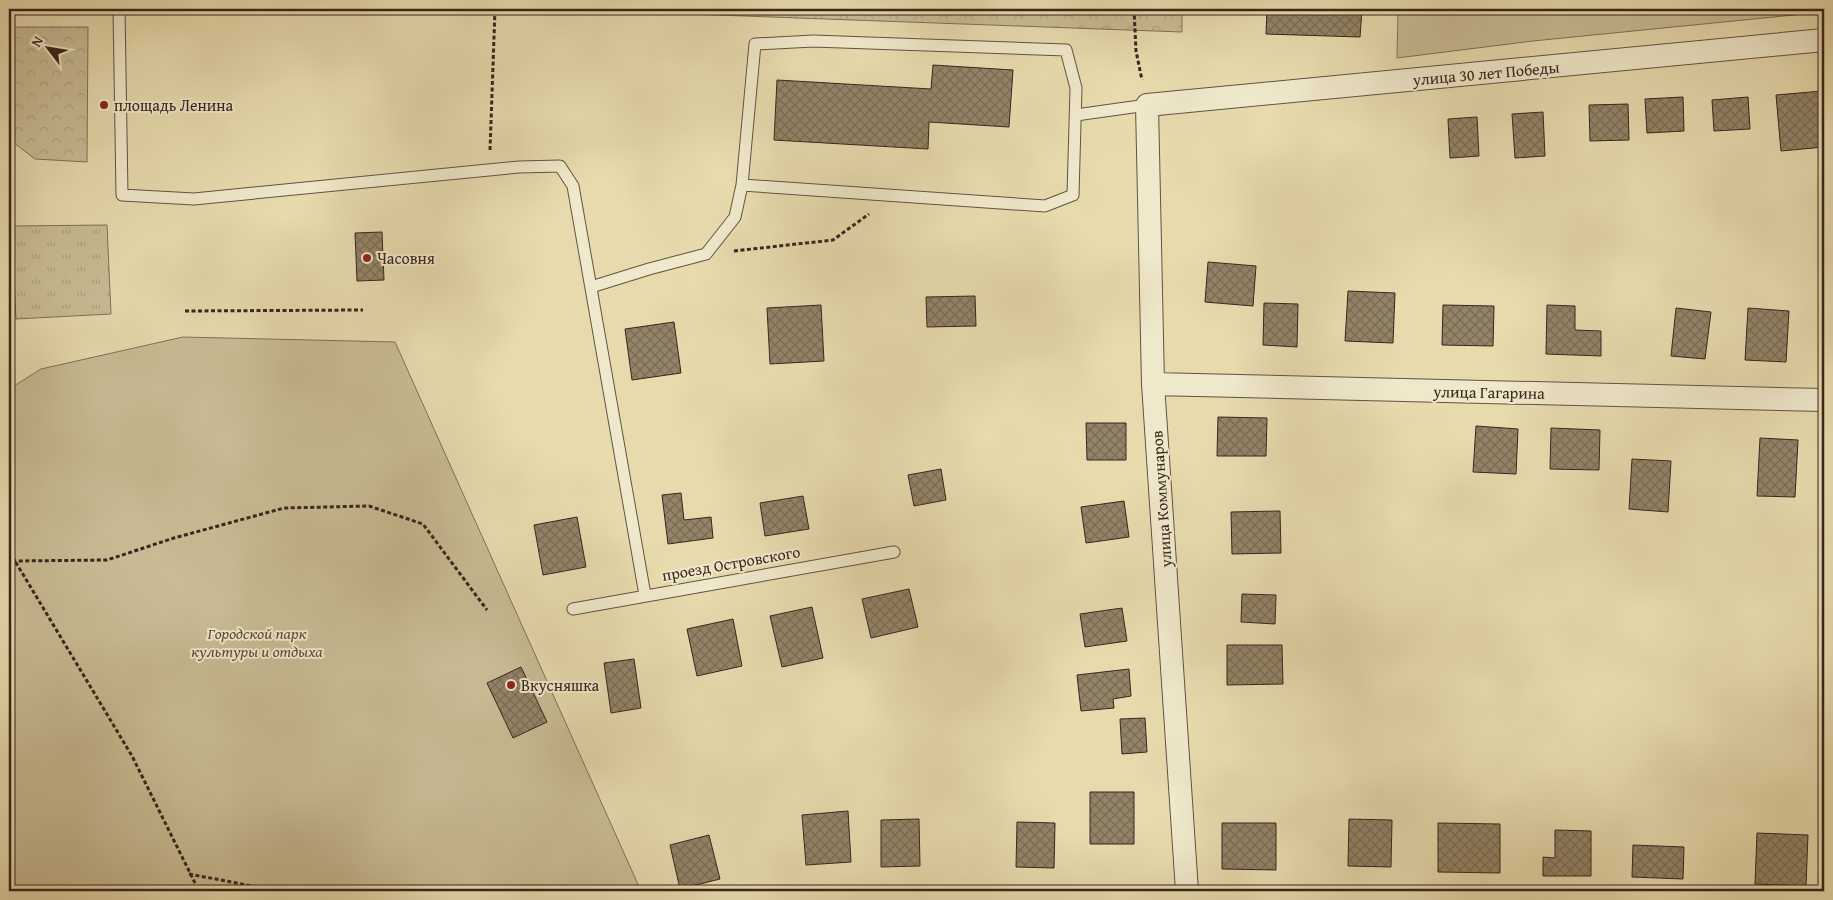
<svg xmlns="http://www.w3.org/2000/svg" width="1833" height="900" font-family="'Gentium Book Plus',serif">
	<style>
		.grass { fill: url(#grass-tufts); stroke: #807059 }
		.forest { fill: url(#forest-crowns); stroke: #807059 }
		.green { fill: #c9bc95; stroke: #807059 }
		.building { fill: url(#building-cross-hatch); stroke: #38251d }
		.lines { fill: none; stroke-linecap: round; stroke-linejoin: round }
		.service-casing { stroke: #645241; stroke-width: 13 }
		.minor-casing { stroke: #645241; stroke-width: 24 }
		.path { stroke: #38251d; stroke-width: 3; stroke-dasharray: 4 2.5; stroke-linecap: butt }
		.service { stroke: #efe8ca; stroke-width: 11 }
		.minor { stroke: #efe8ca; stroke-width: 22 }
		.poi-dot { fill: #8f2418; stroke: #efe8ca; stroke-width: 2 }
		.labels { text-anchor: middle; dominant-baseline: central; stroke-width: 4; stroke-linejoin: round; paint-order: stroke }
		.street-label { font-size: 16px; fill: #38251d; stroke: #efe8ca }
		.poi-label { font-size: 16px; fill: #38251d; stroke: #efe8ca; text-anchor: start }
		.park-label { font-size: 16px; font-style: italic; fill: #5c4b3b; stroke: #efe8ca }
	</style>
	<defs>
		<pattern id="grass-tufts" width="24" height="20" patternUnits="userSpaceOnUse" patternTransform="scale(1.25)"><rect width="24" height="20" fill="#c9bc95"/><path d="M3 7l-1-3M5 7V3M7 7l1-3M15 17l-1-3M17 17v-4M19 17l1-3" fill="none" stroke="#ada180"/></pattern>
		<pattern id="forest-crowns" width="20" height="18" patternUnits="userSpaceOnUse" patternTransform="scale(1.25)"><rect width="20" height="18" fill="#c9bc95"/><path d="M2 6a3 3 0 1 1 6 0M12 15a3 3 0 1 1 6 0" fill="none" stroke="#ada180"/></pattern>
		<pattern id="building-cross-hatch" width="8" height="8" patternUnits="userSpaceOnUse" patternTransform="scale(1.25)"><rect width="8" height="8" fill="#938468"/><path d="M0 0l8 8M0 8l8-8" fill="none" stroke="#796c55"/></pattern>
	</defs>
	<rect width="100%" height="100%" fill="#e7dbae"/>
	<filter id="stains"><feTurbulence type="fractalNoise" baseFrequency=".004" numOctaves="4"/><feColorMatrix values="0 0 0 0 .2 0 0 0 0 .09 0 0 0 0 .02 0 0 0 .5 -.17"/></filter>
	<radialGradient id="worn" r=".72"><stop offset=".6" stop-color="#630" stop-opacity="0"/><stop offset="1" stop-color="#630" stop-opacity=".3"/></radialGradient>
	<!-- grass -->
	<path class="grass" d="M 107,225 L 111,314 L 16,319 L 11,226 Z"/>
	<!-- forest -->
	<path class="forest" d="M 9,9 L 85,9 L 85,14 L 9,13 Z
		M 205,9 L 348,9 L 205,11 Z
		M 552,9 L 1182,9 L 1182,32 Z
		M 9,27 L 88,27 L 87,162 L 35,159 L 9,139 Z"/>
	<!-- green -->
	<path class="green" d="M 1398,9 L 1824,9 L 1824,12 L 1533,41 L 1397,58 Z
		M 183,337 L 395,342 L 641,891 L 9,891 L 9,389 L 41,369 Z"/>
	<!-- building -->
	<path class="building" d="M 1267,9 L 1362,9 L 1360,37 L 1266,34 Z
		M 933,65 L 1013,70 L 1009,127 L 929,122 L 928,149 L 774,140 L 777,80 L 931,89 Z
		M 1822,91 L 1824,147 L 1781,151 L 1776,95 Z
		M 1683,97 L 1684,131 L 1647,133 L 1645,99 Z
		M 1748,97 L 1750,129 L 1714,131 L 1712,100 Z
		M 1628,104 L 1629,140 L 1590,141 L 1589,105 Z
		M 1543,112 L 1545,156 L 1515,158 L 1512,114 Z
		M 1477,117 L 1479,156 L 1450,158 L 1448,119 Z
		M 382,232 L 384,280 L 357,281 L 355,233 Z
		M 1208,262 L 1256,266 L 1253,306 L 1205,302 Z
		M 1348,291 L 1395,293 L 1393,343 L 1345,341 Z
		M 975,296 L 976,326 L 927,327 L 926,297 Z
		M 1264,303 L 1298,304 L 1297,347 L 1263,345 Z
		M 821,305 L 824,361 L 770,364 L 767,308 Z
		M 1443,305 L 1494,306 L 1493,346 L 1442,345 Z
		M 1547,305 L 1575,306 L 1575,330 L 1601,331 L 1601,356 L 1546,354 Z
		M 1676,308 L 1711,312 L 1705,359 L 1671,356 Z
		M 1748,308 L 1789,311 L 1786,362 L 1745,360 Z
		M 674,322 L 681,373 L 632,380 L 625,329 Z
		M 1218,417 L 1267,418 L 1266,456 L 1217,456 Z
		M 1086,423 L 1126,423 L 1126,460 L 1087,460 Z
		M 1476,426 L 1518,429 L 1516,474 L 1473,472 Z
		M 1551,428 L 1600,430 L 1599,470 L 1550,469 Z
		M 1760,438 L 1798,440 L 1795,497 L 1757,496 Z
		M 1632,459 L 1671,461 L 1668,512 L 1629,509 Z
		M 941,469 L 946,500 L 914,506 L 908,475 Z
		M 681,493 L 684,520 L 711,517 L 713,538 L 668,544 L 662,495 Z
		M 803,496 L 809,529 L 765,536 L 760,503 Z
		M 1124,501 L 1129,537 L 1086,543 L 1081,507 Z
		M 1280,511 L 1281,553 L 1232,554 L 1231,512 Z
		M 577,517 L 586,567 L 543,575 L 534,525 Z
		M 909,589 L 918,627 L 871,638 L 862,599 Z
		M 1242,594 L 1276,595 L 1275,624 L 1241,622 Z
		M 812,607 L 823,658 L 782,667 L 770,616 Z
		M 1122,608 L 1127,641 L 1085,647 L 1080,614 Z
		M 733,619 L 742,666 L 697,676 L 687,629 Z
		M 1227,645 L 1282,645 L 1283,684 L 1227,685 Z
		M 634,659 L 641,708 L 611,713 L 604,663 Z
		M 521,667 L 547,722 L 513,738 L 487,683 Z
		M 1129,669 L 1131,696 L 1113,699 L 1114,708 L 1081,711 L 1077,675 Z
		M 1145,718 L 1147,752 L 1122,754 L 1120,719 Z
		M 1090,792 L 1134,792 L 1134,844 L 1090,844 Z
		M 848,811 L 851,862 L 806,865 L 802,815 Z
		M 919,819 L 920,866 L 881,867 L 881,820 Z
		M 1349,819 L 1392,820 L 1391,867 L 1348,866 Z
		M 1017,822 L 1055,823 L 1054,868 L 1016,867 Z
		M 1222,823 L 1276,823 L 1276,870 L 1222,869 Z
		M 1438,823 L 1500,824 L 1500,873 L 1438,872 Z
		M 1555,830 L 1591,831 L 1591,876 L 1543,876 L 1543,857 L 1555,858 Z
		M 1757,833 L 1808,835 L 1806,886 L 1755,884 Z
		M 709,835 L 720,879 L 680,889 L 670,845 Z
		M 1633,845 L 1684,847 L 1683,879 L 1632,877 Z"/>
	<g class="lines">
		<!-- service casing -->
		<g class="service-casing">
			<path id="service" d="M 119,9 L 122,195 L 194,199 L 519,167 L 560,166 L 573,186 L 645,595
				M 1076,115 L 1147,105
				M 591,287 L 649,269 L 706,254 L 735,217 L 742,185 L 755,44 L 813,41 L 1066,50 L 1076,88 L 1073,195 L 1045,206 L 742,185
				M 573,609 L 894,552"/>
		</g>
		<!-- minor casing -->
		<g class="minor-casing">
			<path id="minor" d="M 1153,384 L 1824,400
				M 1187,891 L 1153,384 L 1147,105 L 1824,40"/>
		</g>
		<!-- path -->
		<path class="path" d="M 1134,9 L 1136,51 L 1142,80
			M 490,150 L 495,9
			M 734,251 L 833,240 L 869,214
			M 185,311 L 363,310
			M 9,551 L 132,756 L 199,891
			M 9,568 L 15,561 L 107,560 L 174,538 L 284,508 L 369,506 L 423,524 L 487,610
			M 189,874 L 279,891"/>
		<!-- service -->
		<use href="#service" class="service"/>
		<!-- minor -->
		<use href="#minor" class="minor"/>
	</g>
	<!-- markers -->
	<g class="poi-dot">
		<circle cx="104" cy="105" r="5"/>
		<circle cx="367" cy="258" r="5"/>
		<circle cx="511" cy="685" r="5"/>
	</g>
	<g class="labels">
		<!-- street labels -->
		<g class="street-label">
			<text transform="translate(1486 73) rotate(-5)">улица 30 лет Победы</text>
			<text transform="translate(1489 392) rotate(1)">улица Гагарина</text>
			<text transform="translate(1161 499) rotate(-94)">улица Коммунаров</text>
			<text transform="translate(731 563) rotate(-10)">проезд Островского</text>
		</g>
		<!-- poi labels -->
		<g class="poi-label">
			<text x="114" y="105">площадь Ленина</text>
			<text x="377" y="258">Часовня</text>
			<text x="521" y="685">Вкусняшка</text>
		</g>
		<!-- park labels -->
		<g class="park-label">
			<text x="257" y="633">Городской парк<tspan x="257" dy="18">культуры и отдыха</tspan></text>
		</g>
	</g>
	<!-- margin -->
	<rect width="1833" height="900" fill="none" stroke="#e7dbae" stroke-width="30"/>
	<rect x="10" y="10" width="1813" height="880" fill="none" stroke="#38251d" stroke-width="2.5"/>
	<rect x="15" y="15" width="1803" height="870" fill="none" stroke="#38251d"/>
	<!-- north arrow -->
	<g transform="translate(48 48) rotate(301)" stroke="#efe8ca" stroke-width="4" paint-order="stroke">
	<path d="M0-4L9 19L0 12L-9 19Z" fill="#38251d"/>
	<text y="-8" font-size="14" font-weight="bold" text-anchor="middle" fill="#38251d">N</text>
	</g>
	<rect width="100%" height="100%" filter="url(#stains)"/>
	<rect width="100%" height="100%" fill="url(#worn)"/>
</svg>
